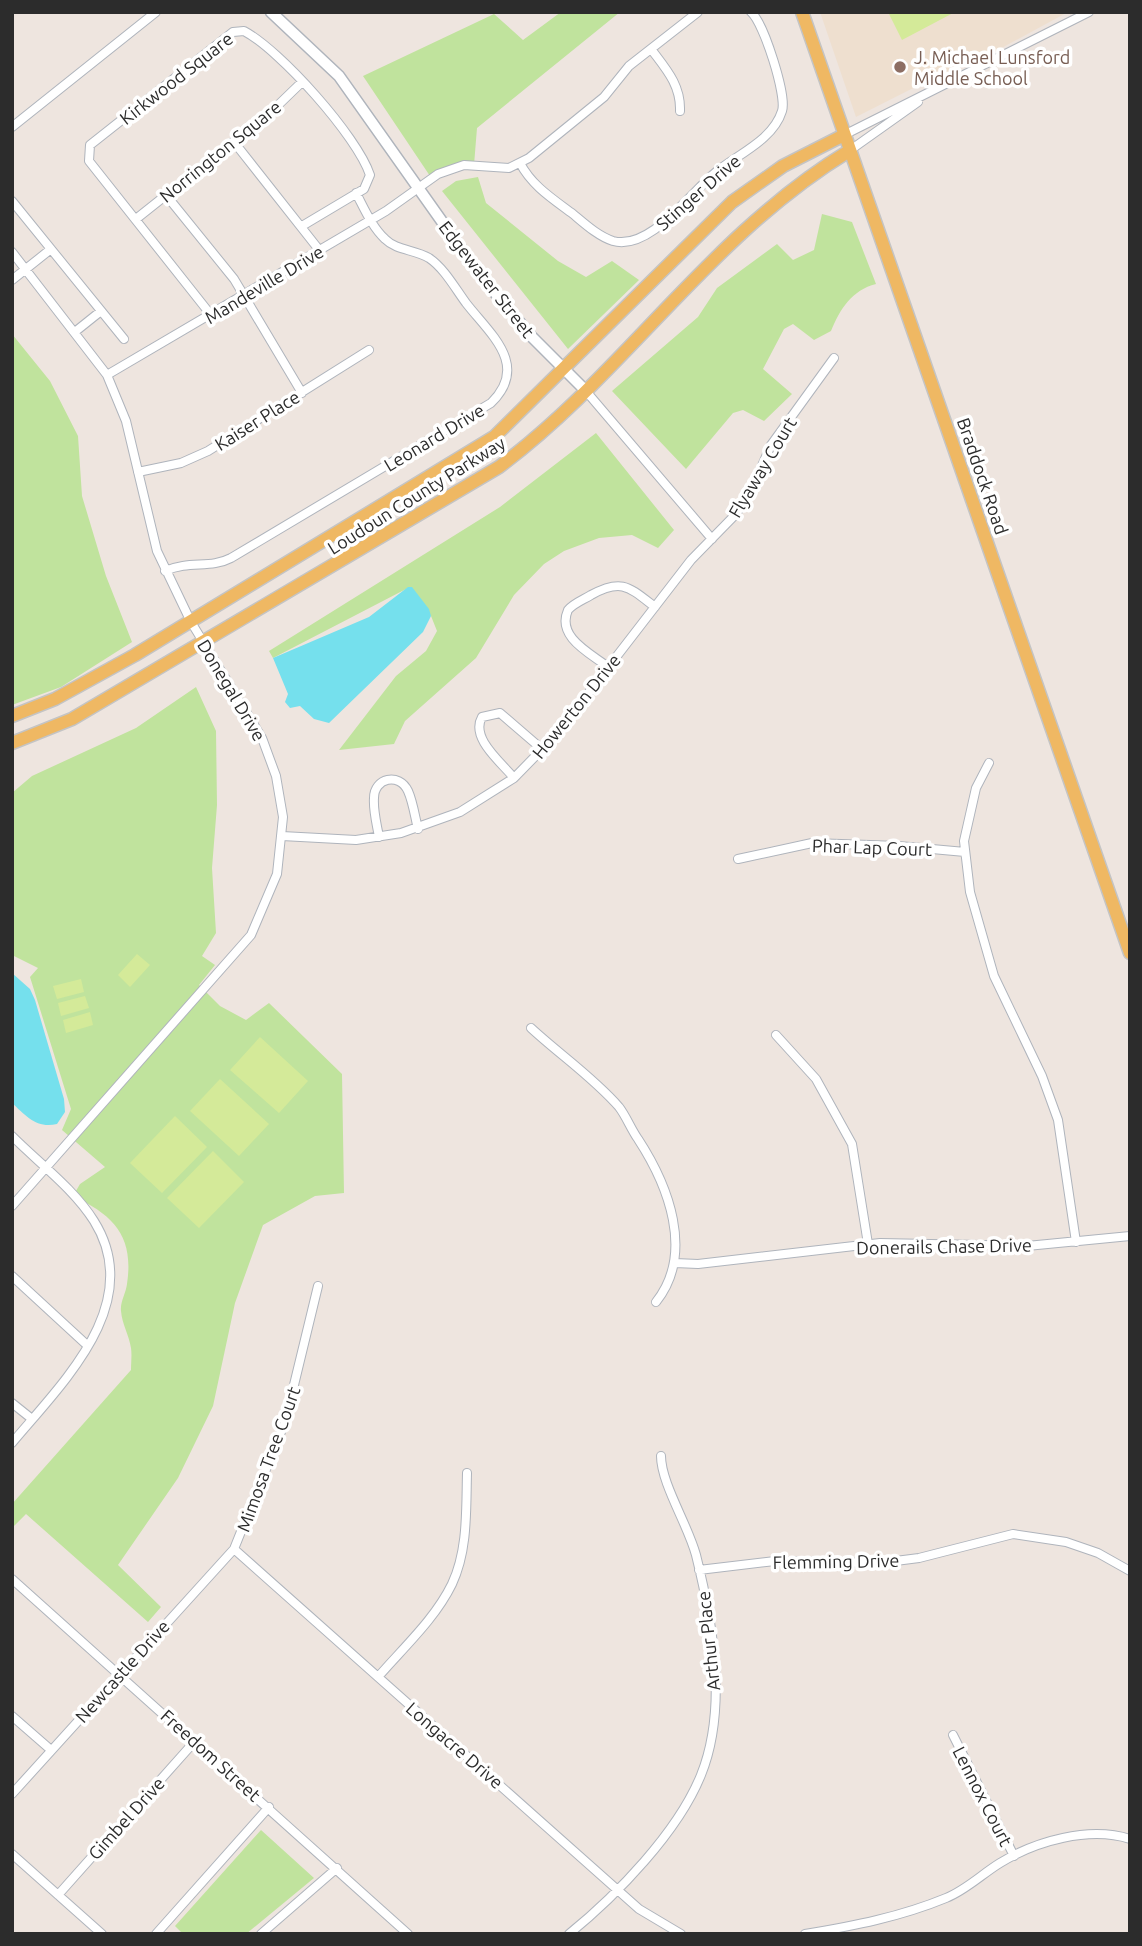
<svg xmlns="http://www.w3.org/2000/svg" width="1142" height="1946" font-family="Ubuntu,sans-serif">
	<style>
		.education { fill: #eedfcf }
		.green { fill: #c0e39d }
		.pitch { fill: #d4ea99 }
		.water { fill: #75e0ed }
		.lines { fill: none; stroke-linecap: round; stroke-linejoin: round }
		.street-casing { stroke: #afb4bc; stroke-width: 10 }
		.secondary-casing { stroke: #afb4bc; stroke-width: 13 }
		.primary-casing { stroke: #c4c4c4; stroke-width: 15 }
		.street { stroke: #fff; stroke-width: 8 }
		.secondary { stroke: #fff; stroke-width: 10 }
		.primary { stroke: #efb863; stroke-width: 12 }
		.education-dot { fill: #8d6e63; stroke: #fff; stroke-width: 2.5 }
		.labels { text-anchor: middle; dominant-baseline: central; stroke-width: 7; stroke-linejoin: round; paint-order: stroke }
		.education-label { font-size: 18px; fill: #785e54; stroke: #fff; text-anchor: start }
		.street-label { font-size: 18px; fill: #2c2c2c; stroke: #fff }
	</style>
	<rect width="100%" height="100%" fill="#eee5df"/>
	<!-- education -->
	<path class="education" d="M 820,12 L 1068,12 L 985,57 L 935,77 L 856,117 Z"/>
	<!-- green -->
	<path class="green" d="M 561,12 L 620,12 L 477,128 L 474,165 L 432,179 L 363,76 L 494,14 L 523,40 Z
		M 478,177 L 486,203 L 558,261 L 586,277 L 612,261 L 639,280 L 568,349 L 442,191 L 456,181 Z
		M 822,214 L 852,222 L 876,284 C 852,290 840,309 831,331 L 814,340 L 793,324 L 784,329 L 763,369 L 792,394 L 764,421 L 743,410 L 733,413 L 686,469 L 612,391 L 698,317 L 717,288 L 777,244 L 793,260 L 814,250 Z
		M 12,334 L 50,381 L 78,436 L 82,496 L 106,576 L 132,642 L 61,687 L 12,705 Z
		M 596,433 L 674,530 L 658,548 L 632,535 L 599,538 L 564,551 L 544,564 L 514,595 L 476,658 L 405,721 L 394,744 L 339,750 L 396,676 L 426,651 L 437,631 L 431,616 L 408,588 L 273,658 L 269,651 L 500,507 Z
		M 196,687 L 216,731 L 217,805 L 212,868 L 216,933 L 202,956 L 215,965 L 199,985 L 220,1006 L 246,1020 L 269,1003 L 342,1074 L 344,1193 L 315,1196 L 263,1225 L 235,1303 L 213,1406 L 178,1478 L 118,1565 L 161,1607 L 148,1622 L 26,1514 L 12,1528 L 12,1504 L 131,1370 C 131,1363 132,1355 131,1348 C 129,1335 122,1324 121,1311 C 120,1302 126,1293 127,1284 C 134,1237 115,1216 73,1196 L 80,1184 L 105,1167 L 62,1130 L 71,1109 L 30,977 L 38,968 L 12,955 L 12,793 L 32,776 L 136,728 Z
		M 261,1830 L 314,1878 L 246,1934 L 183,1934 L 175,1926 Z"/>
	<!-- pitch -->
	<path class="pitch" d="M 888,12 L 955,12 L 902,40 Z
		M 137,954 L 150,965 L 130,987 L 118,975 Z
		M 81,979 L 84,992 L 57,999 L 53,986 Z
		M 85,996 L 89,1008 L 61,1016 L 58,1003 Z
		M 90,1012 L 93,1025 L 66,1033 L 63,1020 Z
		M 260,1037 L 308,1081 L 279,1113 L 230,1070 Z
		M 220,1079 L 269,1124 L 239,1156 L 190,1111 Z
		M 175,1116 L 207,1147 L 162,1193 L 130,1163 Z
		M 213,1151 L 244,1182 L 199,1228 L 167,1198 Z"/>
	<!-- water -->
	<path class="water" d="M 408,587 L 412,587 L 429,609 L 431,616 L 423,632 L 329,723 L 314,719 L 300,706 L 290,708 L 285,702 L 288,694 L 273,658 L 369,617 Z
		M 12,973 L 30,989 L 35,1000 L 64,1099 L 65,1112 L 57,1124 C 37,1129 26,1116 12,1103 Z"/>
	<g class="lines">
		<!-- street casing -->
		<g class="street-casing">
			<path id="street" d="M 651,49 C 666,69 681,85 680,111
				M 12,127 L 156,12
				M 844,135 L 1089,12
				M 234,142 L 320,251
				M 849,151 L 918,102
				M 520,163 C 532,186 553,199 573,214 C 585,224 598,236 613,241 C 650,251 690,193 716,172 C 738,154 773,140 782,111 C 787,96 764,23 751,12
				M 166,195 L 234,279 L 302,393
				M 12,201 L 124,339
				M 136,219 L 273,110 L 302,82
				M 12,252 L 107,375 L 126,421 L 157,551 L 191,622 L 262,738 L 276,776 L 283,817 L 277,874 L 251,935 L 12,1206
				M 12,280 L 51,249
				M 211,315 L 89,161 L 90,145 L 233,32 L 244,31 C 280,50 357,136 370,175 L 364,189 L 302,226
				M 76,331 L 101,311
				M 107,375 L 386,211 L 438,174 L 464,165 L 509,168 L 529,158 L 604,97 L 629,66 L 698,12
				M 585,390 L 712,539
				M 138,472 L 181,463 L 208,451 L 369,350
				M 165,571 C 190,560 210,569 231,558 L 491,403 C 530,365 490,334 466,303 C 455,288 444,268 429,258 C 414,249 397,251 385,239 C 372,227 364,208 356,193
				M 608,667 C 590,653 556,637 568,610 C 574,603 583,600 591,595 C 622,578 629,587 655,607
				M 989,763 L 976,788 L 964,841 L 970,892 L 994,976 L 1042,1076 L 1058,1120 L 1076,1242
				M 514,778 C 501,762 470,738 482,717 L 500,713 L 543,750
				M 282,836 L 356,840 L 401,833 L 460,812 L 514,778 L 556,735 L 691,560 L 736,514 L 751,491 L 771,445 L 834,358
				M 379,837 C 377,825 373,811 374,798 C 374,778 399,772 408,791 C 413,802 415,817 418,829
				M 738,859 L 812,843 L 899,846 L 965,852
				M 531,1028 C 559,1054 594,1078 619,1107 C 626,1116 631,1129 638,1139 C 668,1185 695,1253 656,1302
				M 776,1035 L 816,1079 L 852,1144 L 868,1244
				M 12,1136 C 39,1163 74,1189 94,1221 C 146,1304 62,1383 12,1443
				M 675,1263 L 698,1264 L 880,1243 L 1027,1246 L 1130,1236
				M 12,1276 L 88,1346
				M 12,1403 L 32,1419
				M 234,1549 L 639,1909 L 681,1934
				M 699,1570 L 775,1561 L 880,1563 L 919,1558 L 1013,1534 L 1066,1542 L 1098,1553 L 1130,1571
				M 12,1579 L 408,1934
				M 378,1677 C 403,1648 435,1619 452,1584 C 468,1550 466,1510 467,1473
				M 12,1716 L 51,1750
				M 953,1735 L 1014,1856
				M 12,1794 L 234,1549 L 285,1422 L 318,1286
				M 12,1854 L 102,1934
				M 58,1895 L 195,1741
				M 156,1934 L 269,1807
				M 261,1934 L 337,1868
				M 569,1934 C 617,1895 678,1832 701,1775 C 728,1708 713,1623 696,1555 C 688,1525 661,1483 661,1456
				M 805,1934 C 853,1926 900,1917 946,1898 C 966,1890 982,1874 1000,1863 C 1036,1841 1089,1826 1130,1839"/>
		</g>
		<!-- secondary casing -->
		<g class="secondary-casing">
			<path id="secondary" d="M 271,12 L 339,76 L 477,271 L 531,336 L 585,390"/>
		</g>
		<!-- primary casing -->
		<g class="primary-casing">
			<path id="primary" d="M 802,12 L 1130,953
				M 12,716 L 55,699 L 135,655 L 494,437 L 732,202 L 783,166 L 844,135
				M 12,743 L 72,719 L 499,467 C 626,372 710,235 849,151"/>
		</g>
		<!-- street -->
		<use href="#street" class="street"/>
		<!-- secondary -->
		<use href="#secondary" class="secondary"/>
		<!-- primary -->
		<use href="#primary" class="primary"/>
	</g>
	<!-- markers -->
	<circle class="education-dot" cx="900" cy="67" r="7"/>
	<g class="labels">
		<!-- education labels -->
		<g class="education-label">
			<text x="914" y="57">J. Michael Lunsford<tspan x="914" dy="21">Middle School</tspan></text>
		</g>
		<!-- street labels -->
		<g class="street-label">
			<text transform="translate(176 78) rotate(-38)">Kirkwood Square</text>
			<text transform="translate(220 151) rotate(-39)">Norrington Square</text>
			<text transform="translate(698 192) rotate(-41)">Stinger Drive</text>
			<text transform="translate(487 279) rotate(52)">Edgewater Street</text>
			<text transform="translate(264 284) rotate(-31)">Mandeville Drive</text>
			<text transform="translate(257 420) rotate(-32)">Kaiser Place</text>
			<text transform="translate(434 437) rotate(-31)">Leonard Drive</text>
			<text transform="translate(762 467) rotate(-59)">Flyaway Court</text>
			<text transform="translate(983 476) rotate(71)">Braddock Road</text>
			<text transform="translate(416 495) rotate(-32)">Loudoun County Parkway</text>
			<text transform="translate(232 690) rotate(59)">Donegal Drive</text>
			<text transform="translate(576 706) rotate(-51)">Howerton Drive</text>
			<text transform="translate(872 847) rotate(2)">Phar Lap Court</text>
			<text transform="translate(944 1246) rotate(-1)">Donerails Chase Drive</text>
			<text transform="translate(268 1459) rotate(-70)">Mimosa Tree Court</text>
			<text transform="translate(836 1561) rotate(-1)">Flemming Drive</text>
			<text transform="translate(708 1641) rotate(-96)">Arthur Place</text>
			<text transform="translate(122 1671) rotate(-48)">Newcastle Drive</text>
			<text transform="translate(455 1745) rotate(41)">Longacre Drive</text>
			<text transform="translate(211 1755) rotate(42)">Freedom Street</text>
			<text transform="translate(983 1796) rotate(63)">Lennox Court</text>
			<text transform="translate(126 1818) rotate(-48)">Gimbel Drive</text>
		</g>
	</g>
	<!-- border -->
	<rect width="1142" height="1946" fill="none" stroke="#2c2c2c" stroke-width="28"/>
</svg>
